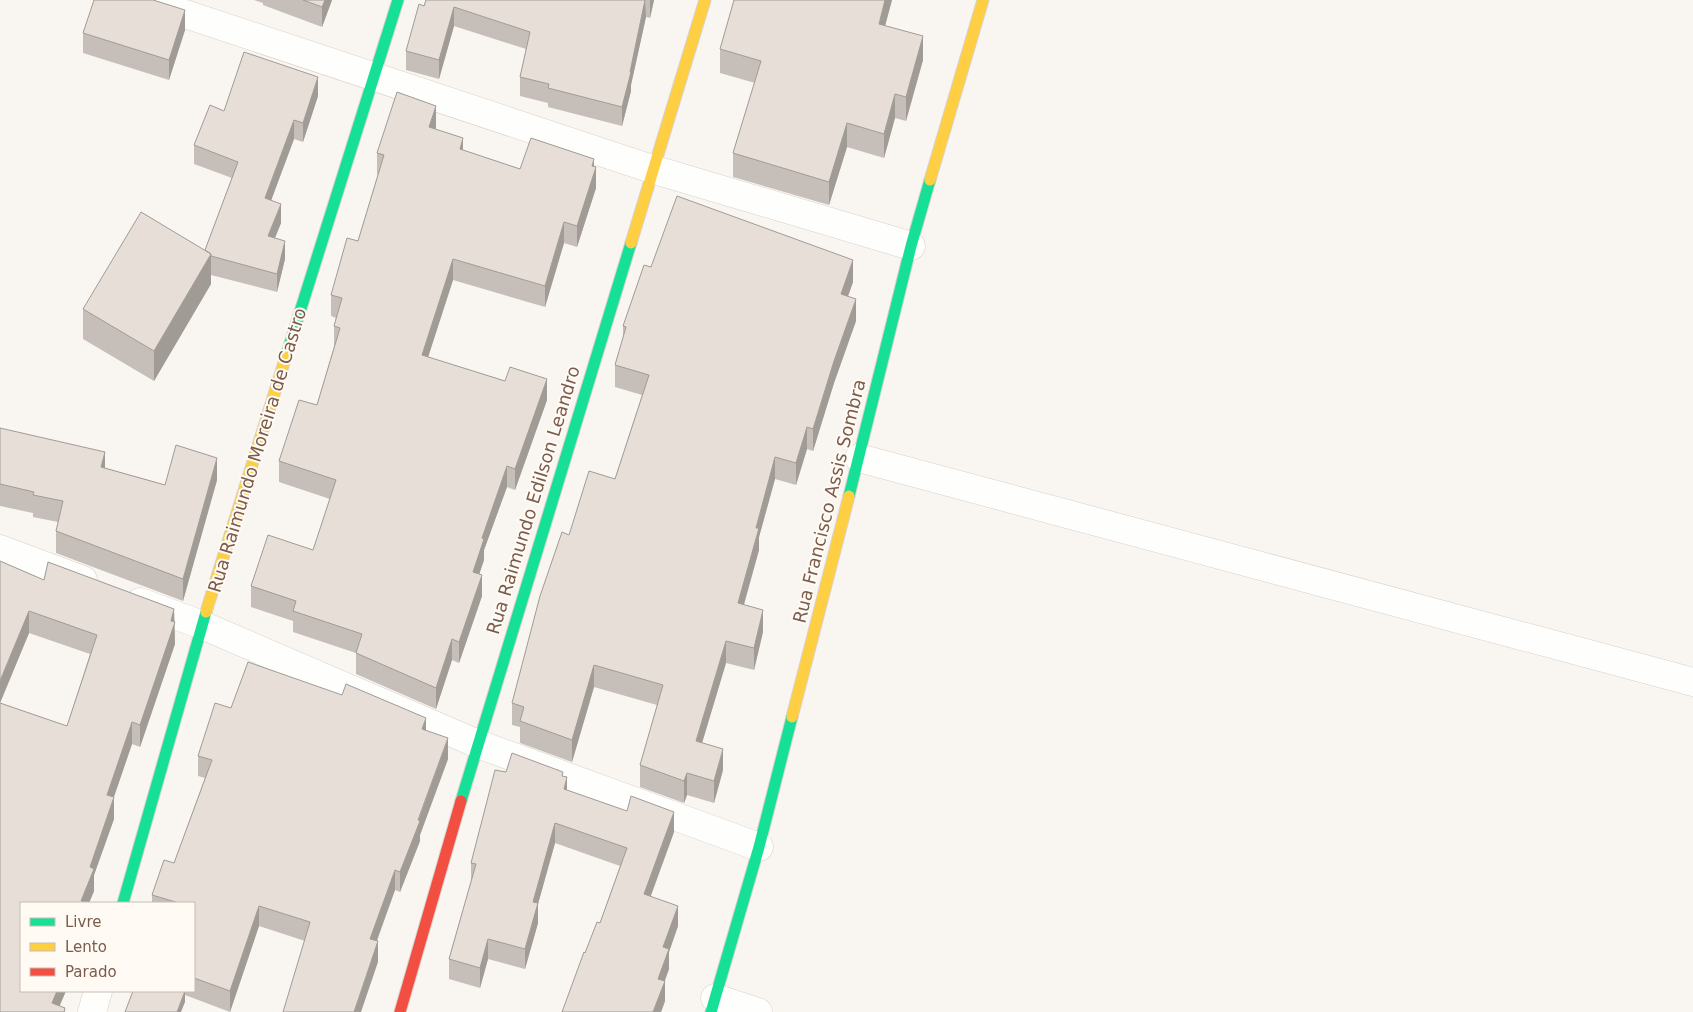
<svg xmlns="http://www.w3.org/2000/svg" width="1693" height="1012" font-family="'DejaVu Sans',sans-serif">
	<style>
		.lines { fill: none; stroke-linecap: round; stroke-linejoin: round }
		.street-casing { stroke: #d7d1cb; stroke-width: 29 }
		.fast-casing { stroke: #d9d2cb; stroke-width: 13 }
		.slow-casing { stroke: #d9d2cb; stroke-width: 13 }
		.jam-casing { stroke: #d9d2cb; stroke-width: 13 }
		.street { stroke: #fefefd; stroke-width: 28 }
		.fast { stroke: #16e098; stroke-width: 11 }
		.slow { stroke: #ffcf43; stroke-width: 11 }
		.jam { stroke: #f24e42; stroke-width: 11 }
		.wall { fill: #c6bfb9 }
		.shaded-wall { fill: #a19b96 }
		.building { fill: #e6ded7; stroke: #a19b96 }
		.labels { text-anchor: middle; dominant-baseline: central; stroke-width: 4; stroke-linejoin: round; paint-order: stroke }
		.street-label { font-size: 18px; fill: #7a5c4d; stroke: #fffaf3 }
	</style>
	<rect width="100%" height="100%" fill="#f9f5f0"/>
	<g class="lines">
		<!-- street casing -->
		<g class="street-casing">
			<path id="street" d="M 143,0 L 652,169 L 911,246
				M 859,458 L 1693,682
				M 0,549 L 83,580
				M 140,602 L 202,625 L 478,744 L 759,847
				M 715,998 L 758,1012
				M 92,1012 L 98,991"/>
		</g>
		<!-- fast casing -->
		<g class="fast-casing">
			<path id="fast" d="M 287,353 L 398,0
				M 849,496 L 911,246 L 930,180
				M 461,801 L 631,243
				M 123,903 L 206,612
				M 711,1012 L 759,847 L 792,717"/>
		</g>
		<!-- slow casing -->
		<g class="slow-casing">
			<path id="slow" d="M 930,180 L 983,0
				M 631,243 L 705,0
				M 206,612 L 287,353
				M 792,717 L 849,496"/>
		</g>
		<!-- jam casing -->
		<g class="jam-casing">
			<path id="jam" d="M 400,1012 L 461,801"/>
		</g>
		<!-- street -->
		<use href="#street" class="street"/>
		<!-- fast -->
		<use href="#fast" class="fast"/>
		<!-- slow -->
		<use href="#slow" class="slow"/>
		<!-- jam -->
		<use href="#jam" class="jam"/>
	</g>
	<!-- wall -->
	<path class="wall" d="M 254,0 L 332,0 L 322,27 L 263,5 L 263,3 Z
		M 426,0 L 654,0 L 650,18 L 646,17 L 631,85 L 631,91 L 622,126 L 548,107 L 548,103 L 520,96 L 520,77 L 526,49 L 454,26 L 439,79 L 406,70 L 406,51 Z
		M 734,0 L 892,0 L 885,26 L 923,60 L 906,121 L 895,118 L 884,158 L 847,147 L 829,205 L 733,177 L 733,153 L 755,83 L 720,73 L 720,49 Z
		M 185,30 L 169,80 L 83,53 L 83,33 Z
		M 318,96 L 303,142 L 294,139 L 271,200 L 281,223 L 275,238 L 285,259 L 277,292 L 211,275 L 211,284 L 154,381 L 83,339 L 83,309 L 205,250 L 232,178 L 194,164 L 194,145 L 224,111 Z
		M 436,127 L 436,129 L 463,150 L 520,169 L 594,166 L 596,188 L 577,247 L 564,243 L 545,307 L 453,280 L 428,357 L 547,400 L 515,490 L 507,487 L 484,550 L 484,560 L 479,574 L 482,596 L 459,663 L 452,660 L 436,709 L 356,674 L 356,653 L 293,632 L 293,621 L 251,607 L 251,586 L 313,550 L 330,499 L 279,482 L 279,461 L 317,405 L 334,347 L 334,326 L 336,318 L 331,316 L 331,295 L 358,241 L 378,174 L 377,174 L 377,153 Z
		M 651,267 L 853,282 L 848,296 L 856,321 L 834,383 L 813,451 L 807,449 L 796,485 L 775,479 L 759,537 L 759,550 L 744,605 L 763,632 L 754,670 L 726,663 L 702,743 L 723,770 L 714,803 L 687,795 L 684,803 L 640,787 L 640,765 L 657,705 L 594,687 L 572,762 L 520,743 L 520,727 L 512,725 L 512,703 L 569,535 L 615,479 L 642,395 L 615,387 L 615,365 L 623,338 L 623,326 Z
		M 0,428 L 105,468 L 165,485 L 217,480 L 183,601 L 56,553 L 56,531 L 58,522 L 33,517 L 33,513 L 0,506 Z
		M 0,561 L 44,580 L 48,562 L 174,609 L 175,644 L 140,747 L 132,744 L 114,797 L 114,819 L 94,875 L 94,891 L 89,903 L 21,903 L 21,991 L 66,991 L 59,1006 L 65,1008 L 65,1012 L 0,1012 L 0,703 L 67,726 L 90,654 L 29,633 L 0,703 Z
		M 231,708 L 426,731 L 448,759 L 420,835 L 420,841 L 400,892 L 395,890 L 377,941 L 378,962 L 305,941 L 259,926 L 230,1012 L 185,995 L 185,1002 L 133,991 L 194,991 L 194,903 L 152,903 L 152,895 L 174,863 L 205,778 L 198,776 L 198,756 Z
		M 506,772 L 563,776 L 567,790 L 674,832 L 651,896 L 678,926 L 669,952 L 669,969 L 665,981 L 665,1001 L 661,1012 L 562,1012 L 585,953 L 600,923 L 620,866 L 555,843 L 538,904 L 538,923 L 525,969 L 488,959 L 480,988 L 449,979 L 449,959 L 471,882 L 471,863 Z"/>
	<!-- shaded-wall -->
	<path class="shaded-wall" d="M 325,0 L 332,0 L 322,27 L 322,7 Z
		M 645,0 L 646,17 L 631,85 L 631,91 L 622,126 L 622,107 Z
		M 650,0 L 654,0 L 650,18 Z
		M 885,0 L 892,0 L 879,48 L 879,24 Z
		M 454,7 L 454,26 L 439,79 L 439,60 Z
		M 185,10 L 185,30 L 169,80 L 169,60 Z
		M 923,36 L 923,60 L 906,121 L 906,97 Z
		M 318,77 L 318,96 L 303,142 L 303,123 Z
		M 895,94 L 895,118 L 884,158 L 884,134 Z
		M 436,106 L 436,127 L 429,148 L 429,127 Z
		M 294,120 L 294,139 L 265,217 L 265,198 Z
		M 847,123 L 847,147 L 829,205 L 829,182 Z
		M 463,138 L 463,159 L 460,149 Z
		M 594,159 L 594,173 L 596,167 L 596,188 L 577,247 L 577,226 Z
		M 281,204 L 281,223 L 268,255 L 268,236 Z
		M 564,222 L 564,243 L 545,307 L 545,286 Z
		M 285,241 L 285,259 L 277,292 L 277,274 Z
		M 211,254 L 211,284 L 154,381 L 154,351 Z
		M 453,259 L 453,280 L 422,376 L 422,355 Z
		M 853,260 L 853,282 L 841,316 L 841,294 Z
		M 856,299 L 856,321 L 834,383 L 813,451 L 813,429 L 834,361 Z
		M 547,379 L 547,400 L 515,490 L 515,469 Z
		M 807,427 L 807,449 L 796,485 L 796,463 Z
		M 105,452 L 105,474 L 101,467 Z
		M 775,457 L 775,479 L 759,537 L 759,550 L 738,625 L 738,603 L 756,528 Z
		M 217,458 L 217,480 L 183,601 L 183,579 Z
		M 507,466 L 507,487 L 484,550 L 484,560 L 473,593 L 473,572 L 482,538 Z
		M 482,575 L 482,596 L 459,663 L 459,642 Z
		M 174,609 L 175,644 L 140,747 L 140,725 Z
		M 763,610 L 763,632 L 754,670 L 754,648 Z
		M 29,611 L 29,633 L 0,703 L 0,681 Z
		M 452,639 L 452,660 L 436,709 L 436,688 Z
		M 726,641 L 726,663 L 696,763 L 696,741 Z
		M 594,665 L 594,687 L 572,762 L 572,740 Z
		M 426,718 L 426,739 L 422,729 Z
		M 132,722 L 132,744 L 107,817 L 107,795 Z
		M 448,738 L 448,759 L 420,835 L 420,841 L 400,892 L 400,872 Z
		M 723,749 L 723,770 L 714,803 L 714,781 Z
		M 687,773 L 687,795 L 684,803 L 684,781 Z
		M 567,777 L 567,798 L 564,789 Z
		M 114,797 L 114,819 L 94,875 L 94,891 L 89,903 L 81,903 L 90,867 Z
		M 674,812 L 674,832 L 644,914 L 644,894 Z
		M 555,823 L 555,843 L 538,904 L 538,923 L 525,969 L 525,949 L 533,902 Z
		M 395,870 L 395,890 L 370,959 L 370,939 Z
		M 259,906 L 259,926 L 230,1012 L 230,991 Z
		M 678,906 L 678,926 L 669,952 L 669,969 L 661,990 L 665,981 L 665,1001 L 661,1012 L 653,1012 L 663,947 Z
		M 488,939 L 488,959 L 480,988 L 480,968 Z
		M 378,941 L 378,962 L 361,1012 L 354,1012 Z
		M 57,991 L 66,991 L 57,1012 L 52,1003 Z
		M 185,991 L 185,1002 L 181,1012 L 177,1012 Z"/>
	<!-- building -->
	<path class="building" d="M 94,0 L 153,0 L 185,10 L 169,60 L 83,33 Z
		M 303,0 L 325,0 L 322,7 Z
		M 426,0 L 645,0 L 630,72 L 631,72 L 622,107 L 548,88 L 549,84 L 520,77 L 530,32 L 454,7 L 439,60 L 406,51 L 419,4 L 424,6 Z
		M 734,0 L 885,0 L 879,24 L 923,36 L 906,97 L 895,94 L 884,134 L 847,123 L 829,182 L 733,153 L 761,61 L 720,49 Z
		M 244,52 L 318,77 L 303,123 L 294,120 L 265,198 L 281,204 L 268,236 L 285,241 L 277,274 L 211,256 L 211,254 L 205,250 L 238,162 L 194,145 L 210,105 L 224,111 Z
		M 397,92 L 436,106 L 429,127 L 463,138 L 460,149 L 520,169 L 531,138 L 594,159 L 592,166 L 596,167 L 577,226 L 564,222 L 545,286 L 453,259 L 422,355 L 505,381 L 510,367 L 547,379 L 515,469 L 507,466 L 482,538 L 484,539 L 473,572 L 482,575 L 459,642 L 452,639 L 436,688 L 356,653 L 362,634 L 293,611 L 296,601 L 251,586 L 268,535 L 313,550 L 336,480 L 279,461 L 299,400 L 317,405 L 340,328 L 334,326 L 342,298 L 331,295 L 347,238 L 358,241 L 384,155 L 377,153 Z
		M 677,196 L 853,260 L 841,294 L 856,299 L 834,361 L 813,429 L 807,427 L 796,463 L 775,457 L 756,528 L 759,528 L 738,603 L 763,610 L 754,648 L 726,641 L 696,741 L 723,749 L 714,781 L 687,773 L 684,781 L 640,765 L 663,685 L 594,665 L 572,740 L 520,721 L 524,707 L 512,703 L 540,596 L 562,532 L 569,535 L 589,471 L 615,479 L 649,375 L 615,365 L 626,327 L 623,326 L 644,265 L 651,267 Z
		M 141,212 L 211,254 L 154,351 L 83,309 Z
		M 0,428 L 105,452 L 101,467 L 165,485 L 176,445 L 217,458 L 183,579 L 56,531 L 63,501 L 33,495 L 34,492 L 0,484 Z
		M 0,561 L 44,580 L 48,562 L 174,609 L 171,621 L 175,622 L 140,725 L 132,722 L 107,795 L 114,797 L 90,867 L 94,869 L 81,901 L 87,903 L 21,903 L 21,991 L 57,991 L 52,1003 L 65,1008 L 64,1012 L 0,1012 L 0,703 L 67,726 L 97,635 L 29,611 L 0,681 Z
		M 248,662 L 342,695 L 346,684 L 426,718 L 422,729 L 448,738 L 418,820 L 420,821 L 400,872 L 395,870 L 370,939 L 378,941 L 354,1012 L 355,1012 L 283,1012 L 310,922 L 259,906 L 230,991 L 194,978 L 194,903 L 179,903 L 152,895 L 164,860 L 174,863 L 212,760 L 198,756 L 215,703 L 231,708 Z
		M 512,753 L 563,772 L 562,776 L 567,777 L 564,789 L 627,811 L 631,796 L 674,812 L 644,894 L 678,906 L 663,947 L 669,949 L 658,979 L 665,981 L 653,1012 L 562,1012 L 584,952 L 585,953 L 597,922 L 600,923 L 627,848 L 555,823 L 533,902 L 538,903 L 525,949 L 488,939 L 480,968 L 449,959 L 476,864 L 471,863 L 495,770 L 506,772 Z
		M 133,991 L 185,991 L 177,1012 L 125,1012 Z"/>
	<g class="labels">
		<!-- street labels -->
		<g class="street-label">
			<text transform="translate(257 450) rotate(-73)">Rua Raimundo Moreira de Castro</text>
			<text transform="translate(533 500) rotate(-73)">Rua Raimundo Edilson Leandro</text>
			<text transform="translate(829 501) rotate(-76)">Rua Francisco Assis Sombra</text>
		</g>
	</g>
	<!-- legend -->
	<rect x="20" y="902" width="175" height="90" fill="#fffaf3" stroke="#cabbb1"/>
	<rect x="30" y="918" width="25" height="8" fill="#16e098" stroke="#cabbb1"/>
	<text x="65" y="927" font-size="15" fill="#7a5c4d">Livre</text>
	<rect x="30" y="943" width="25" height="8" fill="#ffcf43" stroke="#cabbb1"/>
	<text x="65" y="952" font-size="15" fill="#7a5c4d">Lento</text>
	<rect x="30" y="968" width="25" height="8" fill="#f24e42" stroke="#cabbb1"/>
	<text x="65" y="977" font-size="15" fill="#7a5c4d">Parado</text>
</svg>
